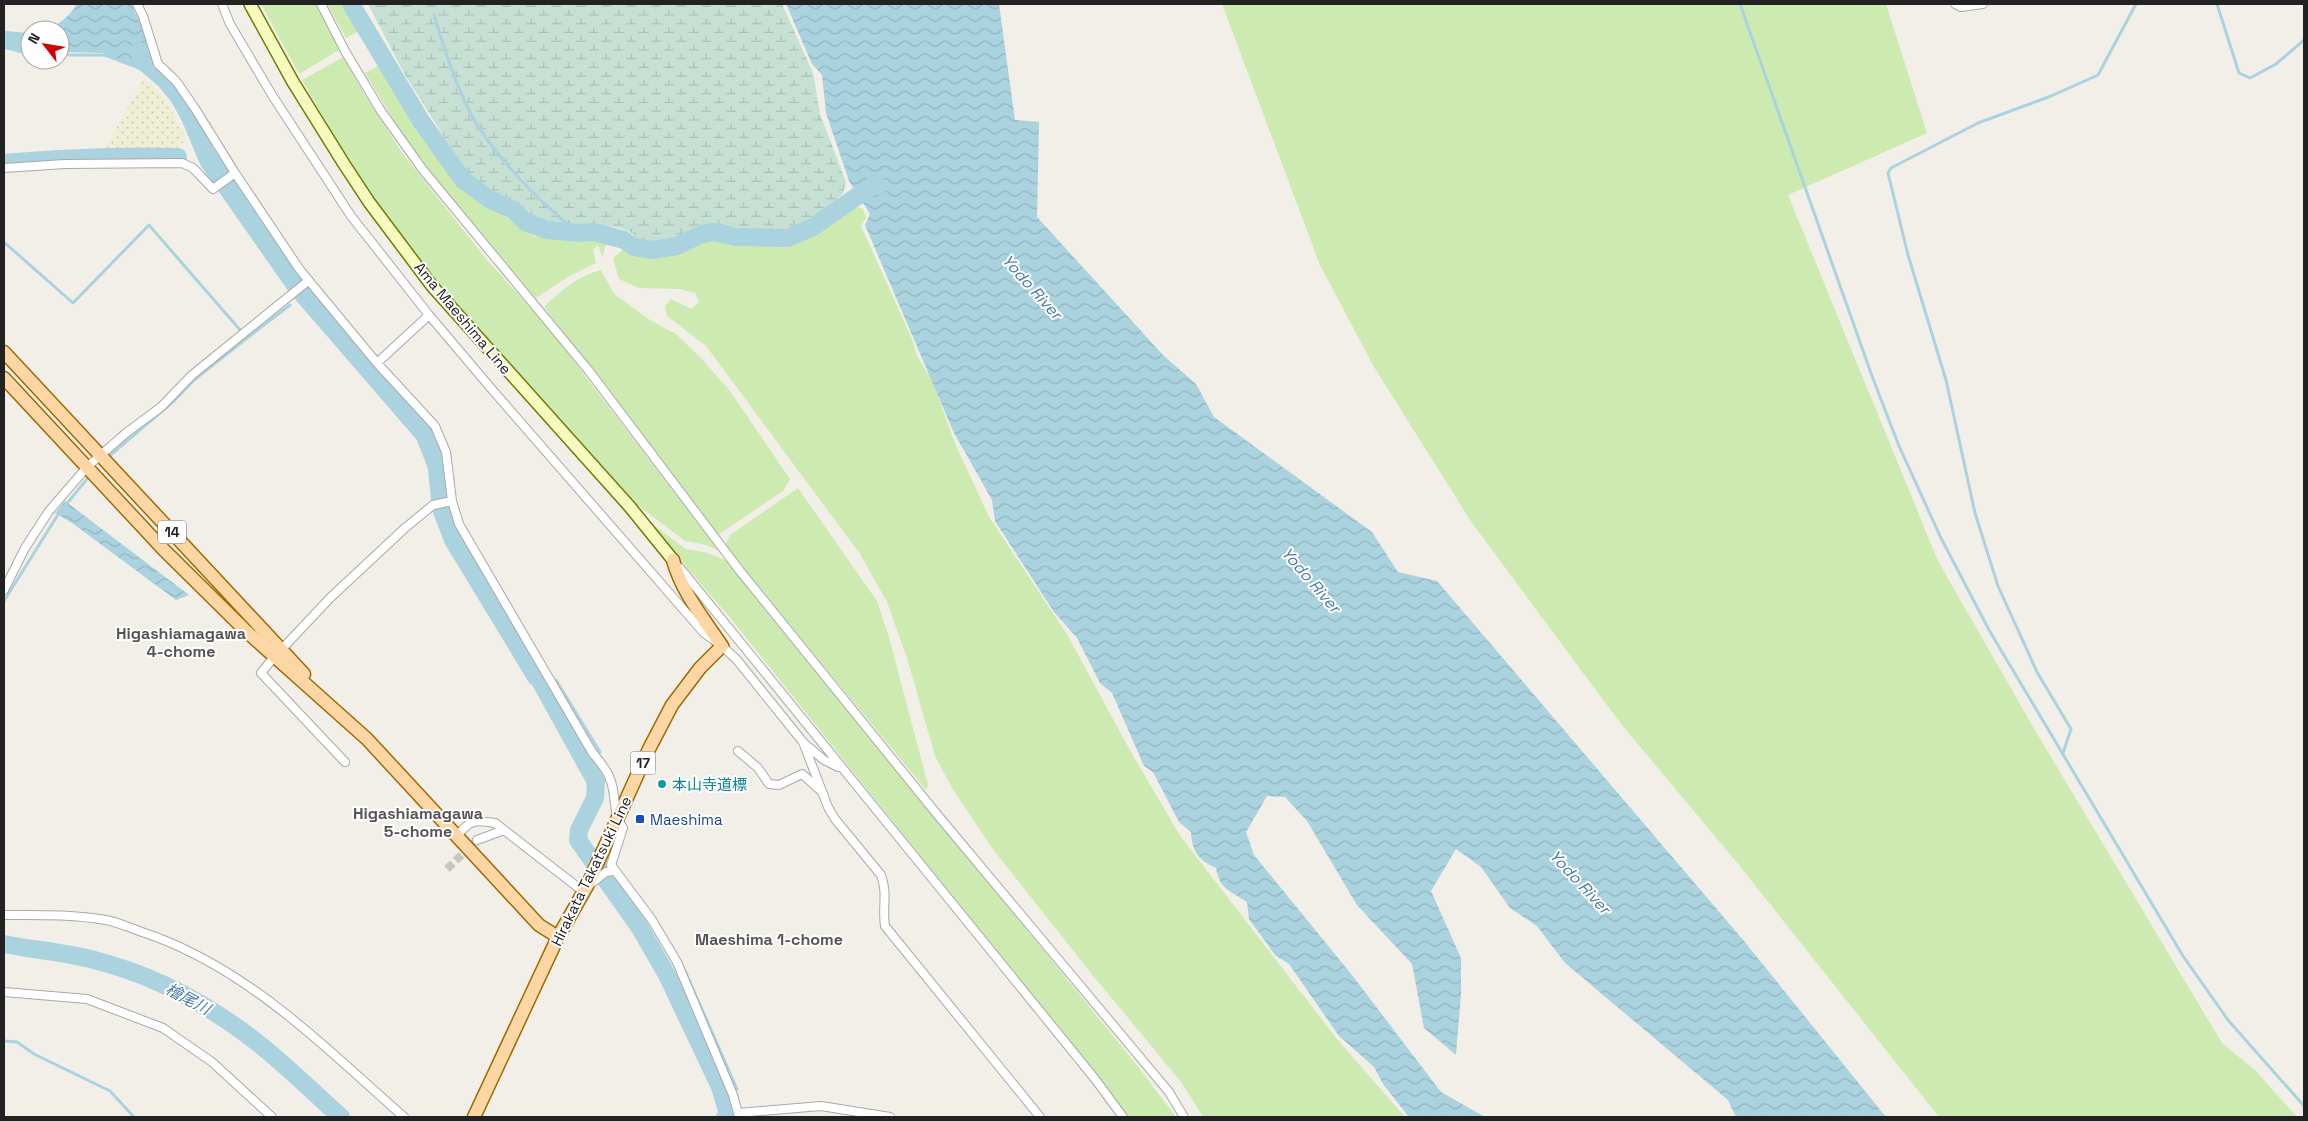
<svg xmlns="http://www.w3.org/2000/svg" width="2308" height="1121" font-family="'Space Grotesk','Noto Sans JP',sans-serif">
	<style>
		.farmland { fill: url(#farmland-dots) }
		.grass { fill: #cdebb0 }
		.wetland { fill: url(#wetland-marsh) }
		.water { fill: url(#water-waves) }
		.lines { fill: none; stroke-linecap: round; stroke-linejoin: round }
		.stream { stroke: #aad3df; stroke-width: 3 }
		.river { stroke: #aad3df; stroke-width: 18 }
		.minor-tunnel { stroke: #c8c6c1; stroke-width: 8; stroke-dasharray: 8 4; stroke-linecap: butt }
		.minor-casing { stroke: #a9a9a9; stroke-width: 10 }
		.secondary-casing { stroke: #707d05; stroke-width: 14 }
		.primary-casing { stroke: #a06b00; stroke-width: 15 }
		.minor { stroke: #fff; stroke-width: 8 }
		.secondary { stroke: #f7fabf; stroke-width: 11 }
		.primary { stroke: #fcd6a4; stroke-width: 12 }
		.culture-dot { fill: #0f9aa8; stroke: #fff; stroke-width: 2 }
		.transit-dot { fill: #1a4fb4; stroke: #fff; stroke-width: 2 }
		.labels { text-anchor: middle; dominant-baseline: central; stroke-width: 4; stroke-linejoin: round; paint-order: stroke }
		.shield { fill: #fff; stroke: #646464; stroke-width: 1 }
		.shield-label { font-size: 14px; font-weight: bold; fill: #222 }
		.street-label { font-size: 15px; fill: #222; stroke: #fff }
		.culture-label { font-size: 15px; fill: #0d838f; stroke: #fff; text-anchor: start }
		.transit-label { font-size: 15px; fill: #164399; stroke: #fff; text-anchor: start }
		.water-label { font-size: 16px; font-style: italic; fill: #4a7aab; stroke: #fff }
		.neighbourhood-label { font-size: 16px; font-weight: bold; fill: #555; stroke: #fff }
	</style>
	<defs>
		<pattern id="farmland-dots" width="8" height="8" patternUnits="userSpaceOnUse" patternTransform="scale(1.25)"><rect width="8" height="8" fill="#eef0d5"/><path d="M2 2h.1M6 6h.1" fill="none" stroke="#ccceb7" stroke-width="1.8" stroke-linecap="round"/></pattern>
		<pattern id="wetland-marsh" width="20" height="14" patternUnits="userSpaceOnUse" patternTransform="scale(1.25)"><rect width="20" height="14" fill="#c6e0d4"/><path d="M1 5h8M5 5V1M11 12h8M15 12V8" fill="none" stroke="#aac0b6"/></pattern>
		<pattern id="water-waves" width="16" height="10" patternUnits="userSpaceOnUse" patternTransform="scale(1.25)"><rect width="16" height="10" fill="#aad3df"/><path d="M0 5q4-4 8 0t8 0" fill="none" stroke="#92b5bf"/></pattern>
	</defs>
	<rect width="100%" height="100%" fill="#f2efe9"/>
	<!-- farmland -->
	<path class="farmland" d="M 143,80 L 154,86 L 168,103 L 186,140 L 175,150 L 166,151 L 105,148 Z"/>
	<!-- grass -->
	<path class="grass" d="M 261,4 L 316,4 L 341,49 L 299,74 Z
		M 327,4 L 347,4 L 361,30 L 346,38 Z
		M 1222,4 L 1886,4 L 1927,133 L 1788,195 L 1938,561 L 2036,732 L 2222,1043 L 2255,1070 L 2297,1117 L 1939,1117 L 1739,865 L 1621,724 L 1472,523 L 1374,367 L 1320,265 Z
		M 343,57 L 366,97 L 403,154 L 487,260 L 547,326 L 719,551 L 707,545 L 685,541 L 624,495 L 440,287 L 385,215 L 336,139 L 302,80 Z
		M 380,65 L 425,136 L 462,183 L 498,212 L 534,236 L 575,240 L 600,234 L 608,239 L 602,257 L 598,245 L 593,250 L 596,263 L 568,277 L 536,298 L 436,180 L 398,127 L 365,73 Z
		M 857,207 L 863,209 L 866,218 L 861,226 L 912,339 L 917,356 L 933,382 L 954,441 L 988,515 L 1068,636 L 1132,754 L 1181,837 L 1337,1039 L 1405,1117 L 1203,1117 L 1182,1083 L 1090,972 L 992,848 L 952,788 L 935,756 L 907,658 L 887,602 L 860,554 L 706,346 L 667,316 L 665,306 L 671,299 L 691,309 L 699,302 L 695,293 L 679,289 L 639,288 L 619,279 L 613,258 L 625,248 C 632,251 640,256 647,256 C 668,259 694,237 716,237 C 745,238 772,250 800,239 C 814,234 824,219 840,218 L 850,208 Z
		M 601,270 L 614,294 L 650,320 L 676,334 L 701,358 L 730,391 L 790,479 L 783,491 L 718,535 L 544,307 C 562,289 577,277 601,270 Z
		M 798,488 L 877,601 L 889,637 L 928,785 L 926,790 L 725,546 L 730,535 Z
		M 644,518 L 686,549 L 704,552 L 728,561 L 1139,1068 L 1176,1117 L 1129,1117 L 727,614 Z"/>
	<!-- wetland -->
	<path class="wetland" d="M 368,4 L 782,4 L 813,73 L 820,114 L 846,182 L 843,193 L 823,213 L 794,230 L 745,234 L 724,226 L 701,227 L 685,234 L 674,244 L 658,246 L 636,243 L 633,234 C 610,221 588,227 563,229 C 553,229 542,226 532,224 L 515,205 L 471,180 L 405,75 Z"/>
	<!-- water -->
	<path class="water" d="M 77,4 L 131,4 L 141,24 L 154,66 L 149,72 L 104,53 L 60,52 L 60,30 L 47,30 C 61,23 69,16 77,4 Z
		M 786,4 L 999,4 L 1015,120 L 1039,122 L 1037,217 L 1163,355 L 1196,384 L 1214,417 L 1372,532 L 1398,572 L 1437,581 L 1744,941 L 1886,1117 L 1736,1117 L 1728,1100 L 1565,963 L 1537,926 L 1510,908 L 1481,867 L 1456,849 L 1431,891 L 1461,958 L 1461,994 L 1456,1055 L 1424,1028 L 1412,964 L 1357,905 L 1307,821 L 1285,797 L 1267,796 L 1246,832 L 1254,855 L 1352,975 L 1441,1092 L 1485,1117 L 1409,1117 L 1383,1084 L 1374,1067 L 1339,1036 L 1289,964 L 1275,955 L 1249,919 L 1247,902 C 1230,891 1219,888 1216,868 C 1198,860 1192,851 1191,832 L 1179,822 L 1153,772 L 1144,766 L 1112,693 L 1100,683 L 1077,638 L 1054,612 L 995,521 L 992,500 L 954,433 L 865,225 L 870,214 L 849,181 L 826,113 L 822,75 L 812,64 Z
		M 30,35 L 30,50 L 11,46 L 13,38 Z
		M 65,501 L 189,595 L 176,600 L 72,523 L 55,513 Z"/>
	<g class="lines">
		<!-- stream -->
		<path class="stream" d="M 1740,4 L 1872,376 L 1899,446 L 1941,538 L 1989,630 L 2183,956 L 2228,1020 L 2304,1106
			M 2217,4 L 2239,73 L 2250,78 L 2276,64 L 2304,40
			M 434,15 C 444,49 460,99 479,128 C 506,168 541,203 578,233
			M 4,47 L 30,54
			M 60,55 L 105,55 L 139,68 L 161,84 L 176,103 L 202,165 L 290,291 L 418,439 L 429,467 L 434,511 L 446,543 L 531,683
			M 4,245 L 5,243 L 73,303 L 149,225 L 247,338 L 290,305
			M 108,457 L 174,401 L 194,380 L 247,338
			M 65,506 L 91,474
			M 4,601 L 59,513
			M 556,680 L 600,752
			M 2063,753 L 2071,729 L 2037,672 L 1998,586 L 1975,513 L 1946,380 L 1908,255 L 1888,173 L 1891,168 L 1978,123 L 2051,96 L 2098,75 L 2136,4
			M 685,971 L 737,1089
			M 4,1041 L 17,1042 L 34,1054 L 110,1091 L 134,1117
			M 718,1114 L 718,1117"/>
		<!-- river -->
		<path class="river" d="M 351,4 L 421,121 L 463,180 L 489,199 L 513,210 L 525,222 L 547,230 L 578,233 L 594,232 L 624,240 L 634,247 L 653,250 L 677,246 L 702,234 L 715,232 L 735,237 L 788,238 L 813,227 L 869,188 L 878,186
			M 4,40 L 30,42
			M 138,51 L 150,67 L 166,81 L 179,97 L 193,122 L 205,152 L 304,295 L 420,425 L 435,455 L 445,518 L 454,539 L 528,659 L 596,782 L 595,798 L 579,830 L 578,840 L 640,928 L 667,975 L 720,1087 L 729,1117
			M 4,163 C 62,158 120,155 178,157
			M 4,944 C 33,950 65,952 94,960 C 154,975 211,1006 259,1044 C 287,1066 314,1093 341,1117"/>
		<!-- minor-tunnel -->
		<path class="minor-tunnel" d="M 447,869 L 477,840"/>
		<!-- minor casing -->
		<g class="minor-casing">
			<path id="minor" d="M 137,4 L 143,16 L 158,64 L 176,81 L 194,107 L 235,173 L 300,270 L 377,363 L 435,426 L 446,452 L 452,501 L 459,524 L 592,752 C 598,760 607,769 610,779 C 617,795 612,814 623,828 L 611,865 L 652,920 L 677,962 L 733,1095 L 739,1117
				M 222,4 L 230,24 L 272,95 L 351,216 L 429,315 L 489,386 L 704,633 L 722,646 L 737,660 L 803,742 L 828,807 L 835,819 L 881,875 C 888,893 882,908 885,926 L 1040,1117
				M 321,4 L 345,51 L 381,111 L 423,170 L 589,371 L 740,571 L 936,813 L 1169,1092 L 1184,1117
				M 1955,4 L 1961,7 L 1983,4
				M 4,168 L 65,164 L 182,163 L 193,168 L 213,189 L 235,173
				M 377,363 L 429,315
				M 680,568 L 1095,1079 L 1123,1117
				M 4,590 L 25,548 L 49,511 L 87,467 L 126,433 L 161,407 L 192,375 L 308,281
				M 282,649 L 330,598 L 405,528 L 433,505 L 452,501
				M 274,657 L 261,673 L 345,762
				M 805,744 L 824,760 L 838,767
				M 738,751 L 758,768 L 769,784 L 779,785 L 802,774 L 820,790
				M 458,835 C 470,819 477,820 495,823 L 584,892
				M 477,840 L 504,830
				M 589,885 L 606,872 L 613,871
				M 4,915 C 38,915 72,914 106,920 C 117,922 128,927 139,931 C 245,965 322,1045 404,1117
				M 4,992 L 87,999 L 163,1028 L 212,1062 L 272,1117
				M 738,1113 L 821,1106 L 890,1117"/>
		</g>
		<!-- secondary casing -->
		<g class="secondary-casing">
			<path id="secondary" d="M 250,4 L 293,82 L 344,164 L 369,202 L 432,286 L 630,507 L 673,560"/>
		</g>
		<!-- primary casing -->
		<g class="primary-casing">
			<path id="primary" d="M 4,352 L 304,674
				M 4,378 L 164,550 L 246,631 L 367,739 L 539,925 L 558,937
				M 474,1117 L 558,937 L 587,886 L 649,749 L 672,705 L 700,668 L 722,646 C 704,619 681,591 673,560"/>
		</g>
		<!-- minor -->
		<use href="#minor" class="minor"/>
		<!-- secondary -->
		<use href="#secondary" class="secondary"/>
		<!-- primary -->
		<use href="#primary" class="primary"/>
	</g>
	<!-- markers -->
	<circle class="culture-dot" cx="662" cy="784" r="5"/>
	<rect class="transit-dot" x="635" y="814" width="10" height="10" rx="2.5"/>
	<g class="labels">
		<!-- shield labels -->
		<g class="shield">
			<rect x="158" y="520.5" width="28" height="23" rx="4"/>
			<rect x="630.5" y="751.5" width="25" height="23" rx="4"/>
		</g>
		<g class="shield-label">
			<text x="172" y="532">14</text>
			<text x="643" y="763">17</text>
		</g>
		<!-- street labels -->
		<g class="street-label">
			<text transform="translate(463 318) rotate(50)">Ama Maeshima Line</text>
			<text transform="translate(591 871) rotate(-64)">Hirakata Takatsuki Line</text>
		</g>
		<!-- culture labels -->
		<g class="culture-label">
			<text x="672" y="784">本山寺道標</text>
		</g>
		<!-- transit labels -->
		<g class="transit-label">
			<text x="650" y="819">Maeshima</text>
		</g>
		<!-- water labels -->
		<g class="water-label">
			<text transform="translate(1032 287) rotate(48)">Yodo River</text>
			<text transform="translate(1311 580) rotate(49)">Yodo River</text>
			<text transform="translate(1580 882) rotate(47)">Yodo River</text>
			<text transform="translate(188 999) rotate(28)">檜尾川</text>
		</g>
		<!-- neighbourhood labels -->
		<g class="neighbourhood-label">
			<text x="181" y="633">Higashiamagawa<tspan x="181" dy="18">4-chome</tspan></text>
			<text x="418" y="813">Higashiamagawa<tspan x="418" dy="18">5-chome</tspan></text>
			<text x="769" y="939">Maeshima 1-chome</text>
		</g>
	</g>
	<!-- border -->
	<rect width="2308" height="1121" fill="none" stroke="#222222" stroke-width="10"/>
	<!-- north arrow -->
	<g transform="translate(45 45) rotate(301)"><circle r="24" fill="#ffffff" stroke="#a7a7a7"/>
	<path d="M0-4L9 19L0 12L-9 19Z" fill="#d40000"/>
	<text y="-8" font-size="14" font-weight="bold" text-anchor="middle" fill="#222222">N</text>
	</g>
</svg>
